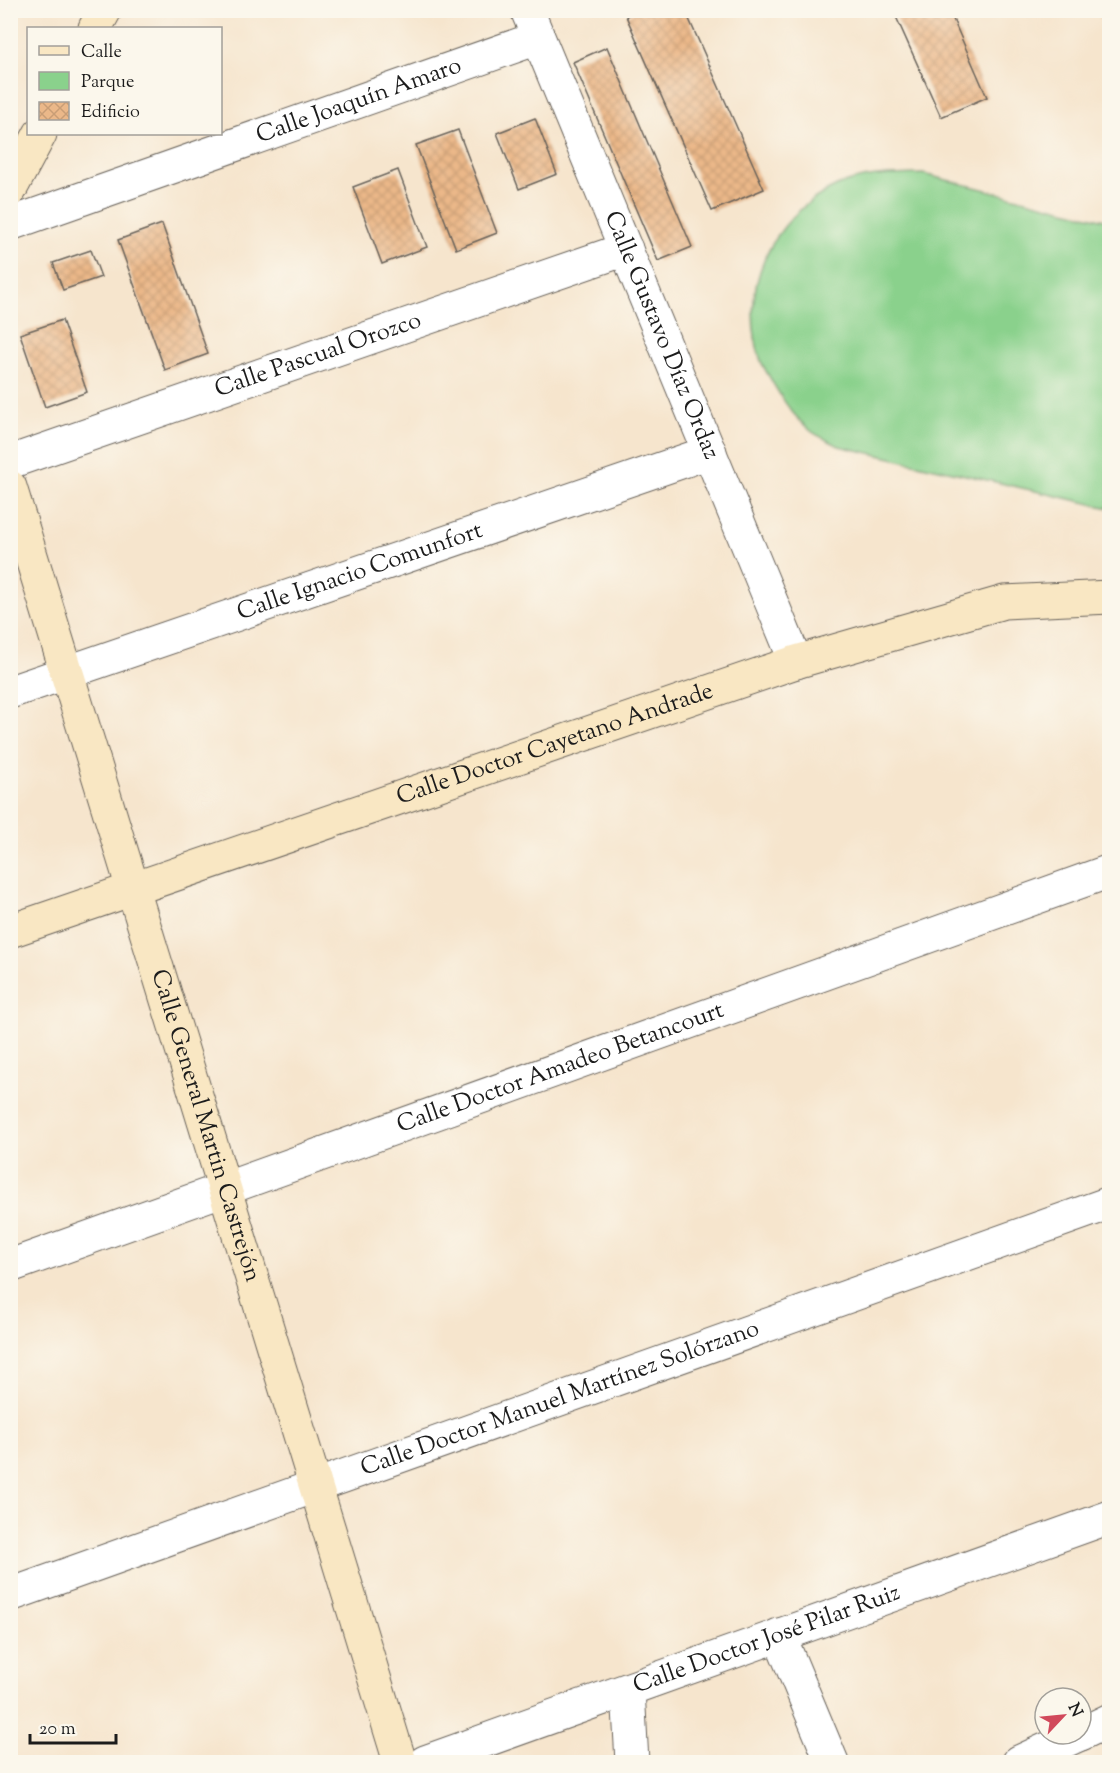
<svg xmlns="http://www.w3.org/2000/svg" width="1120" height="1773" font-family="'Sorts Mill Goudy',serif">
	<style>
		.green { fill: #8ad18c; stroke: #537654; stroke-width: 1.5 }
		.building { fill: url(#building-cross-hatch) }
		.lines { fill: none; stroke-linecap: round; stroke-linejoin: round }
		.street-casing { stroke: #68625a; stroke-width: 35 }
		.secondary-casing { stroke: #68625a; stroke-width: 35 }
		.street { stroke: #fff; stroke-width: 33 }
		.secondary { stroke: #f9e7c3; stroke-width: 33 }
		.labels { text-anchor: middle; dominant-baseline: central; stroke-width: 4.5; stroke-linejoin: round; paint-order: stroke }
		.street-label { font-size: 24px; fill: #1c1c1c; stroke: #fbf7ec }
	</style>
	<defs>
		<pattern id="building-cross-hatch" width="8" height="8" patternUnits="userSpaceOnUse" patternTransform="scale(1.5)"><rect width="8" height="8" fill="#ebb889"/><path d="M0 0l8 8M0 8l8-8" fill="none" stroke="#c99e76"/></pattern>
	</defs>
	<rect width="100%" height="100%" fill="#fbf7ec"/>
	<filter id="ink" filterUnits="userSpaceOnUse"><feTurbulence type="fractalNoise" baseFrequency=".0167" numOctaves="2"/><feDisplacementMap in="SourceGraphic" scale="12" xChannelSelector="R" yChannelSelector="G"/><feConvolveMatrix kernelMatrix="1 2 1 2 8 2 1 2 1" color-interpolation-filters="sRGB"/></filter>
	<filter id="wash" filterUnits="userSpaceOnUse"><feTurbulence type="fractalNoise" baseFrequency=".008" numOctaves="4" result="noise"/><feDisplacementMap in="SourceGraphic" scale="24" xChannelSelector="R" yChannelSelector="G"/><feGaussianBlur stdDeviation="1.35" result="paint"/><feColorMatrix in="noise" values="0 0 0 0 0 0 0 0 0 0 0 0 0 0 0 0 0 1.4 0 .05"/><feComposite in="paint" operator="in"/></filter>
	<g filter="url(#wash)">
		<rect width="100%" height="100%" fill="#f6e5cd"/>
		<!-- green -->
		<path class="green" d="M 923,174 L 1109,221 L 1109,508 L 839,446 C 830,441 819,437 811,431 C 796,419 783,401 774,385 C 770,377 764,369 761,361 C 737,291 770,216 837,186 C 863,174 895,175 923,174 Z"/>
		<g id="blocks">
			<!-- building -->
			<path class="building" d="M 639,10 L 685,10 L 764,189 L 712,211 L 626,16 Z
				M 893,10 L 949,10 L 987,97 L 941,117 Z
				M 1097,10 L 1110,10 L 1110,35 L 1108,36 Z
				M 607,47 L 692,247 L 658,261 L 573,62 Z
				M 535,118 L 557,174 L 519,189 L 497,133 Z
				M 458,130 L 497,233 L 456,249 L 416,145 Z
				M 398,170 L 427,247 L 382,264 L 353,187 Z
				M 162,224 L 208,354 L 165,370 L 118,240 Z
				M 91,250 L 101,277 L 63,290 L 53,263 Z
				M 62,320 L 87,392 L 45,407 L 20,334 Z"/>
		</g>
	</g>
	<g filter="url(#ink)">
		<use href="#blocks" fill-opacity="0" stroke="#68625a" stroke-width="1.5"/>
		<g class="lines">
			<!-- street casing -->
			<g class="street-casing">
				<g id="street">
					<path id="s1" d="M 527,10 L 796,662"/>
					<path id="s2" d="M 10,224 L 538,38"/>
					<path id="s3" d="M 10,462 L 626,249"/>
					<path id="s4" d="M 10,692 L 710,452"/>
					<path id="s5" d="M 10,1266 L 1110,871"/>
					<path id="s6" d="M 10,1595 L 1110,1203"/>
					<path d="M 779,1635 L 832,1762"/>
					<path d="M 628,1690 L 632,1762"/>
					<path d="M 1081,1734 L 1110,1720"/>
					<path id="s7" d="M 425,1762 L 1110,1517"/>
					<path d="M 1019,1762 L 1080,1734"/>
				</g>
			</g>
			<!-- secondary casing -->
			<g class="secondary-casing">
				<g id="secondary">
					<path d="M 95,28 L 105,10"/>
					<path d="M 10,190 L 40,134"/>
					<path id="s8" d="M 10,487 L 400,1762"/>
					<path id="s9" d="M 10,931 L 796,662 L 1004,602 L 1110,597"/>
				</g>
			</g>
			<!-- street -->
			<use href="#street" class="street"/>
			<!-- secondary -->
			<use href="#secondary" class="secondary"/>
		</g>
	</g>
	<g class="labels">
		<!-- street labels -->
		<g class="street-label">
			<text stroke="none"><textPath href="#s2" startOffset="370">Calle Joaquín Amaro</textPath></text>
			<text stroke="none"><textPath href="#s1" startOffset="352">Calle Gustavo Díaz Ordaz</textPath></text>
			<text stroke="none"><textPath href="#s3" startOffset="326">Calle Pascual Orozco</textPath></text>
			<text stroke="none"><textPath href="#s4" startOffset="370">Calle Ignacio Comunfort</textPath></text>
			<text stroke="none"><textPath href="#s9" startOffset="576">Calle Doctor Cayetano Andrade</textPath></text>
			<text stroke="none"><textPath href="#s5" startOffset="585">Calle Doctor Amadeo Betancourt</textPath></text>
			<text stroke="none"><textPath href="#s8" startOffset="668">Calle General Martin Castrejón</textPath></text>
			<text stroke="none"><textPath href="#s6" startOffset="584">Calle Doctor Manuel Martínez Solórzano</textPath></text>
			<text stroke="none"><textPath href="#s7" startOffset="363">Calle Doctor José Pilar Ruiz</textPath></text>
		</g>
	</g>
	<!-- margin -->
	<rect width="1120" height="1773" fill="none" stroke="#fbf7ec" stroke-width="36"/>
	<!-- legend -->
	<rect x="27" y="27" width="195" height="108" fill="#fbf7ec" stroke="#a29f99" stroke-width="1.5"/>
	<rect x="39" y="46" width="30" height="9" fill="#f9e7c3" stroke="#a29f99" stroke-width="1.5"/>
	<text x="81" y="57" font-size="18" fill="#1c1c1c">Calle</text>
	<rect x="39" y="72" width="30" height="18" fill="#8ad18c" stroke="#a29f99" stroke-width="1.5"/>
	<text x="81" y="87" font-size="18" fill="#1c1c1c">Parque</text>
	<rect x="39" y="102" width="30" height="18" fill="url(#building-cross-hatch)" stroke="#a29f99" stroke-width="1.5"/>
	<text x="81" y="117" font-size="18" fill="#1c1c1c">Edificio</text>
	<!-- north arrow -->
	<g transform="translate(1063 1716) rotate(64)"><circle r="28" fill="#fbf7ec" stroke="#a29f99" stroke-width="1.5"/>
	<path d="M0-4.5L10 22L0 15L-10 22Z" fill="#d1495b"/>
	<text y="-9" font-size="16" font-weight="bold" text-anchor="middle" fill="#1c1c1c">N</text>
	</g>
	<!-- scale -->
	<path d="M30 1734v9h86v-9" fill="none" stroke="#1c1c1c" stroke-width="3"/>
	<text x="39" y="1734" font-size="18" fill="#1c1c1c" stroke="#fbf7ec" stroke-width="4.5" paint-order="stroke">20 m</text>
</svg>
